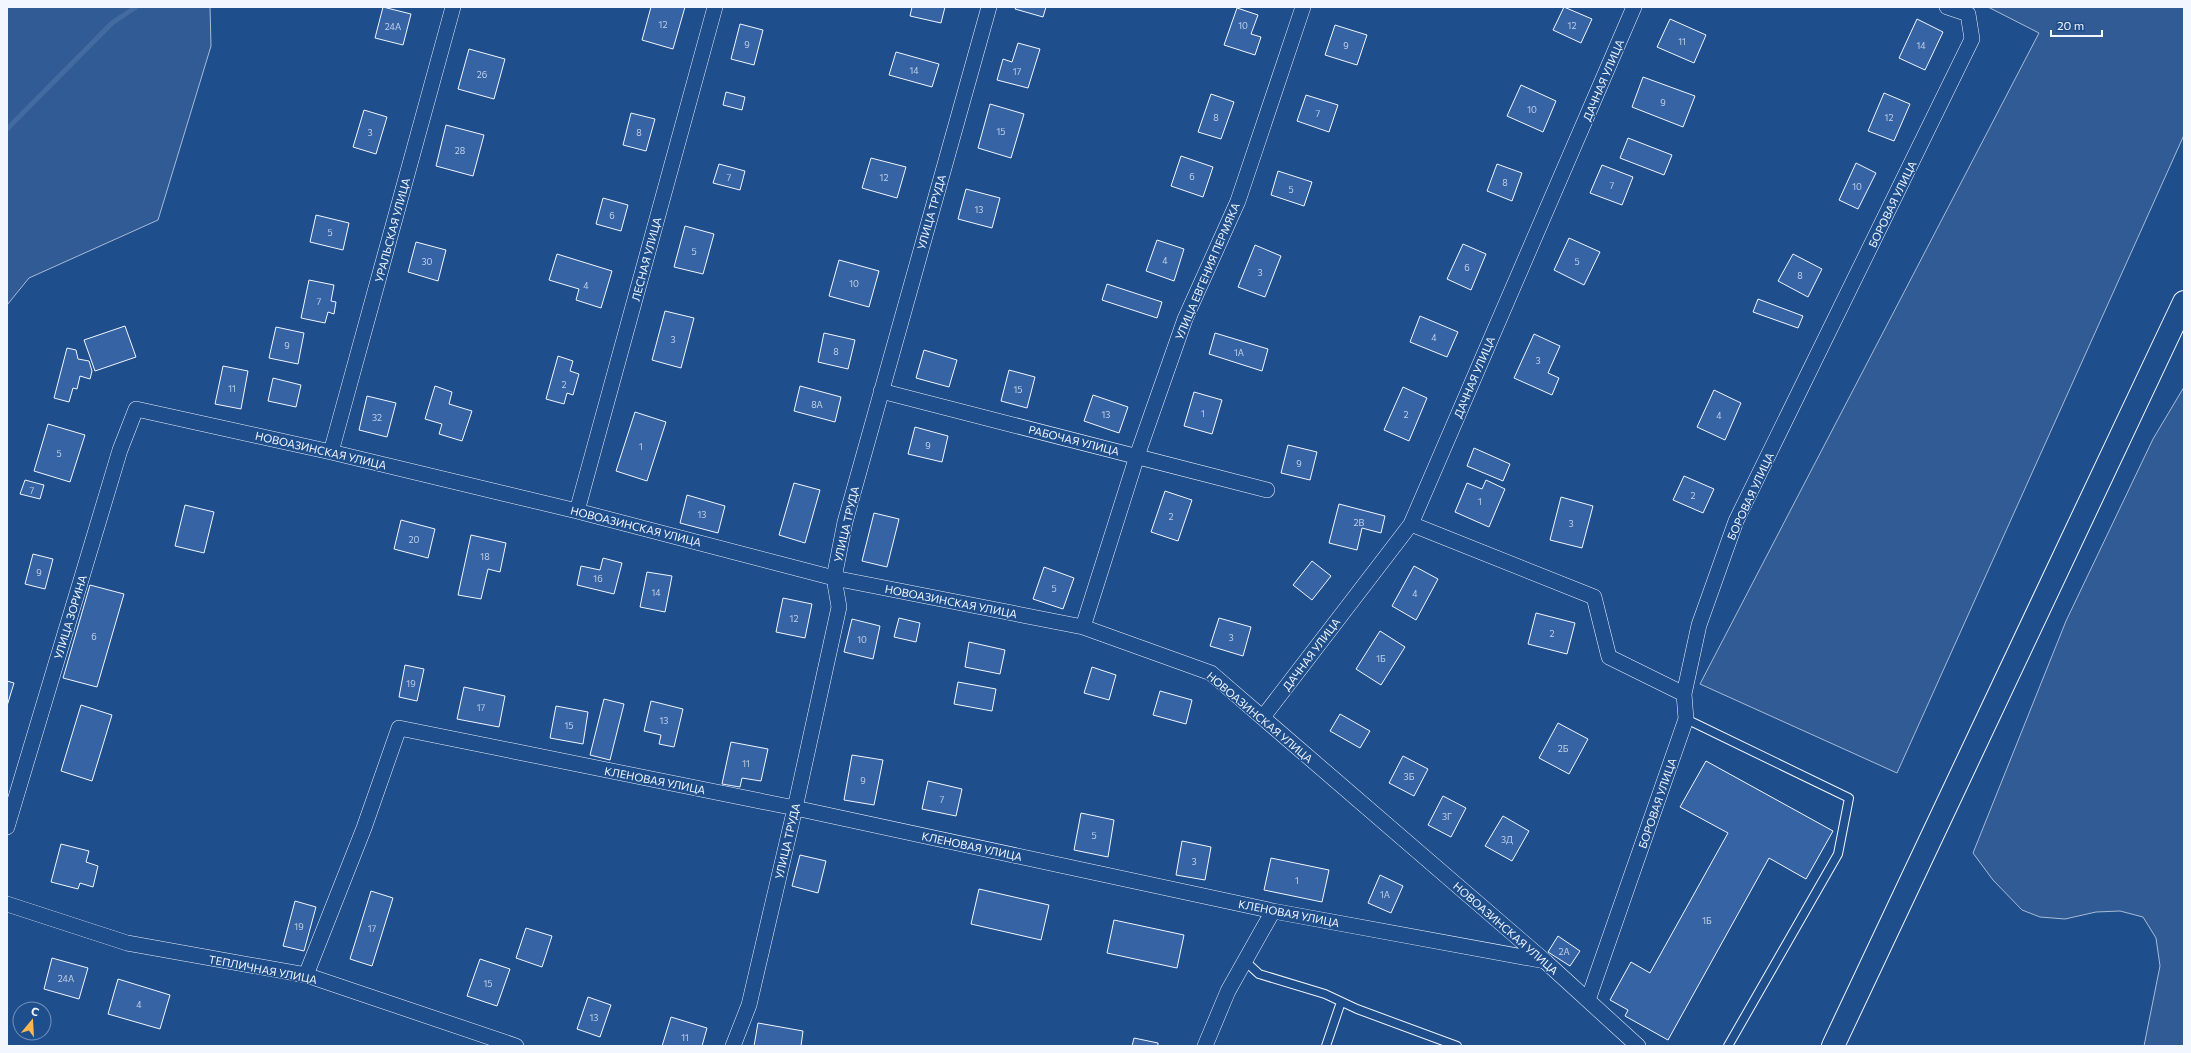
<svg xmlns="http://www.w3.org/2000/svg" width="2191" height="1053" font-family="Commissioner,sans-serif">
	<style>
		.built { fill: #305b95; stroke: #a8bbd7 }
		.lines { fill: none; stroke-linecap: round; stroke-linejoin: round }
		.stream { stroke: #446ba0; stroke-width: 5 }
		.building { fill: #3563a3; stroke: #f2f6ff }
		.lane-casing { stroke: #f2f6ff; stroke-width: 10 }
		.street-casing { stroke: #f2f6ff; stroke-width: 16 }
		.secondary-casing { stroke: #f2f6ff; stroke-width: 24 }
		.lane { stroke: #1f4e8c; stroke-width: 8 }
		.street { stroke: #1f4e8c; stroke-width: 15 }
		.secondary { stroke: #1f4e8c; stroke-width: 22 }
		.labels { text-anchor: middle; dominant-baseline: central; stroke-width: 3; stroke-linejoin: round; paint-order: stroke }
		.number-label { font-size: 9px; fill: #c3d1e8 }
		.street-label { font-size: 11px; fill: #f2f6ff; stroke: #1f4e8c }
	</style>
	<rect width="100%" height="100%" fill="#1f4e8c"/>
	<!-- built -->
	<path class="built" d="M 7,7 L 210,7 L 211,46 L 158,220 L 29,278 L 7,305 Z
		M 1988,7 L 2184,7 L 2184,135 L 1897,773 L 1700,684 L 2039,33 Z
		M 2184,387 L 2184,1046 L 2144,1046 L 2160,966 L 2156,938 L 2143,917 L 2120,911 L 2096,912 L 2065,919 L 2040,917 L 2022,910 L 1993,880 L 1973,853 L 2066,621 L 2153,439 Z"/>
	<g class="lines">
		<!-- stream -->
		<path class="stream" d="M 7,129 L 112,23 L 136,7"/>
	</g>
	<!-- building -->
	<path class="building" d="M 383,7 L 411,14 L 403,45 L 375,38 Z
		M 651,7 L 685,7 L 673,49 L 642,40 Z
		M 912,7 L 945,7 L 941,23 L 910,16 Z
		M 1016,7 L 1046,7 L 1043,17 L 1015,9 Z
		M 1564,7 L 1592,19 L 1581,43 L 1553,30 Z
		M 1237,8 L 1258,15 L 1251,34 L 1261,37 L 1255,55 L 1224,45 Z
		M 1670,19 L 1706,35 L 1694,63 L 1657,47 Z
		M 1917,19 L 1943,32 L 1925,70 L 1899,58 Z
		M 740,24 L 763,30 L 754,65 L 731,59 Z
		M 1335,25 L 1367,35 L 1357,65 L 1325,55 Z
		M 1018,43 L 1040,49 L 1028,88 L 997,80 L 1003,59 L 1012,62 Z
		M 469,49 L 505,59 L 494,99 L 458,89 Z
		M 896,52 L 939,64 L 932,87 L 889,75 Z
		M 1643,77 L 1695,96 L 1683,127 L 1632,107 Z
		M 1521,85 L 1556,101 L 1543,132 L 1507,116 Z
		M 726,92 L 745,97 L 742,110 L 723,105 Z
		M 1884,93 L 1910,104 L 1894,141 L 1868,131 Z
		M 1211,94 L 1234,102 L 1221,139 L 1198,132 Z
		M 1306,95 L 1338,105 L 1329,132 L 1297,121 Z
		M 990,104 L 1024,114 L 1011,158 L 978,148 Z
		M 364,110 L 387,117 L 376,154 L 353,147 Z
		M 631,113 L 655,119 L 646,151 L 623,145 Z
		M 446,125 L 484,135 L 473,176 L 436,166 Z
		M 1628,138 L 1672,155 L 1664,175 L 1620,158 Z
		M 1181,156 L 1213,167 L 1203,197 L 1171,186 Z
		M 871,158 L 906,167 L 897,198 L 862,188 Z
		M 1856,163 L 1876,173 L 1858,209 L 1839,200 Z
		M 719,164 L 745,171 L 740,190 L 713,183 Z
		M 1497,164 L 1522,173 L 1512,201 L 1487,191 Z
		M 1602,165 L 1633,177 L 1622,205 L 1590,193 Z
		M 1278,171 L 1312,182 L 1304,206 L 1271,195 Z
		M 966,189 L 1000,198 L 992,228 L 958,219 Z
		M 603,198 L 628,205 L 621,231 L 596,224 Z
		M 316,215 L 349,223 L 343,250 L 310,242 Z
		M 685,226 L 714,234 L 703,274 L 674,267 Z
		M 1569,238 L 1600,252 L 1584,285 L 1554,270 Z
		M 1157,240 L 1184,249 L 1174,281 L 1146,271 Z
		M 416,242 L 446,250 L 438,281 L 408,272 Z
		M 1463,244 L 1486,254 L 1471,290 L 1447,279 Z
		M 1255,245 L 1281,256 L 1265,297 L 1238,287 Z
		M 557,254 L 612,271 L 601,308 L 576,300 L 579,289 L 549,280 Z
		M 1793,254 L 1822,269 L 1808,297 L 1778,281 Z
		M 839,260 L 879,271 L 869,307 L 829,296 Z
		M 309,280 L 334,285 L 331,301 L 336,302 L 334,314 L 328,312 L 325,323 L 301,318 Z
		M 1107,284 L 1162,302 L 1157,318 L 1102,300 Z
		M 1758,299 L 1803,316 L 1798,328 L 1753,312 Z
		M 665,311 L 694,318 L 681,368 L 652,360 Z
		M 1420,316 L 1458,332 L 1447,357 L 1410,342 Z
		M 125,326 L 136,357 L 95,371 L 84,340 Z
		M 276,327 L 304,333 L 298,364 L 269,358 Z
		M 824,333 L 855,340 L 848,369 L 818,362 Z
		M 1215,333 L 1268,349 L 1262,371 L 1209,354 Z
		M 1534,334 L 1560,346 L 1548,373 L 1559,378 L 1552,395 L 1514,378 Z
		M 67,348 L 76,350 L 78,359 L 89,361 L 92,371 L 90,379 L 80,376 L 77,389 L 73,388 L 69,402 L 54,398 Z
		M 924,350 L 957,360 L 949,387 L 916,378 Z
		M 558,356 L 573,361 L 570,371 L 579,374 L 573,395 L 567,393 L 564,404 L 546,399 Z
		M 223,366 L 248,371 L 241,409 L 215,404 Z
		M 1009,370 L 1035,377 L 1027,408 L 1001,401 Z
		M 273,378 L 301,385 L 296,407 L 268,401 Z
		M 435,386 L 452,392 L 449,404 L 472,411 L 462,441 L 439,434 L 442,424 L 425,419 Z
		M 800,386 L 841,397 L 835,422 L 794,411 Z
		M 1403,387 L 1427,398 L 1409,441 L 1384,430 Z
		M 1714,390 L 1741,403 L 1725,440 L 1697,427 Z
		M 1194,392 L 1222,400 L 1212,434 L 1184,426 Z
		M 1093,395 L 1128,407 L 1119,433 L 1084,421 Z
		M 367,396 L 396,403 L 387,437 L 359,430 Z
		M 635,412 L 666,422 L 647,481 L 616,471 Z
		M 48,424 L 85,435 L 70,482 L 34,471 Z
		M 915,427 L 948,436 L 942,462 L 908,454 Z
		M 1288,445 L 1317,452 L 1310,480 L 1281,473 Z
		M 1474,448 L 1510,464 L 1503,481 L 1467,466 Z
		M 1684,476 L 1714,489 L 1703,513 L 1673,500 Z
		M 25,480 L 44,485 L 40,499 L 20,494 Z
		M 1486,480 L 1505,489 L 1489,527 L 1455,512 L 1467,483 L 1482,489 Z
		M 794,483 L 820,490 L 805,543 L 779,535 Z
		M 1165,491 L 1192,500 L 1178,541 L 1151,532 Z
		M 687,495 L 725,506 L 718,533 L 680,523 Z
		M 1561,497 L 1593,506 L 1582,548 L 1550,540 Z
		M 1339,504 L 1385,516 L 1381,533 L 1362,528 L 1357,550 L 1329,543 Z
		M 185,505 L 214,512 L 204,553 L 175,546 Z
		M 874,513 L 899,519 L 887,567 L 862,561 Z
		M 401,520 L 435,529 L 428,558 L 394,549 Z
		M 471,535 L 506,543 L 500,572 L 488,569 L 481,599 L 458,595 Z
		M 33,554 L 53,559 L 45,589 L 25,584 Z
		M 603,558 L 622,563 L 614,594 L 577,585 L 581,566 L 600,570 Z
		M 1312,561 L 1331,576 L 1312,600 L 1293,585 Z
		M 1414,566 L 1438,579 L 1416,620 L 1392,606 Z
		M 1044,567 L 1074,578 L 1063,609 L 1033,599 Z
		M 647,572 L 672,576 L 665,612 L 640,607 Z
		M 90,585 L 124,594 L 97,687 L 63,678 Z
		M 783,598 L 812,604 L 805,638 L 776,632 Z
		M 1536,613 L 1575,623 L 1567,654 L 1528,644 Z
		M 899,618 L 920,623 L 916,642 L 894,637 Z
		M 1219,618 L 1251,627 L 1243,656 L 1210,646 Z
		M 852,619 L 880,626 L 873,659 L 844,652 Z
		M 1380,631 L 1405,647 L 1381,685 L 1356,669 Z
		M 969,642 L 1005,650 L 1000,674 L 965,667 Z
		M 405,665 L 424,669 L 417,701 L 399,697 Z
		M 1092,667 L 1116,675 L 1109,700 L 1084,693 Z
		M 7,681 L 14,683 L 7,706 Z
		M 958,682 L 996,689 L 992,711 L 954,704 Z
		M 464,687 L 505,696 L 499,727 L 457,719 Z
		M 1160,691 L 1192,700 L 1186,724 L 1153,715 Z
		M 604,699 L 624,704 L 610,760 L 590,755 Z
		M 651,701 L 683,709 L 674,747 L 659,744 L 661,735 L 644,731 Z
		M 81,705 L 112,715 L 92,781 L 61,771 Z
		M 556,706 L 588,712 L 583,744 L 550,738 Z
		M 1340,714 L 1370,731 L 1360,748 L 1330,731 Z
		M 1558,723 L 1588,739 L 1569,774 L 1539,758 Z
		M 731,742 L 768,749 L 761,781 L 742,778 L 740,787 L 722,784 Z
		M 852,755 L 883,760 L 874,805 L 844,800 Z
		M 1403,756 L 1428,769 L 1414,796 L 1389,783 Z
		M 1706,761 L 1833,831 L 1806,879 L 1769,858 L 1668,1040 L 1625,1016 L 1628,1010 L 1610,1000 L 1631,962 L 1650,973 L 1728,833 L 1680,807 Z
		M 928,781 L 962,789 L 956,816 L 922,809 Z
		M 1443,796 L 1466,808 L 1451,837 L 1428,825 Z
		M 1081,813 L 1114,820 L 1108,857 L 1074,850 Z
		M 1503,816 L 1529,831 L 1512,861 L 1485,846 Z
		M 1182,841 L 1211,847 L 1205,880 L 1176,875 Z
		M 61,844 L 89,851 L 86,862 L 98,866 L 93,887 L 80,883 L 78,889 L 51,882 Z
		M 800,855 L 826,861 L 818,893 L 792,886 Z
		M 1271,858 L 1329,870 L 1322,902 L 1264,890 Z
		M 1380,875 L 1403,886 L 1391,913 L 1368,903 Z
		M 979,889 L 1049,905 L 1041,940 L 971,924 Z
		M 371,891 L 393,898 L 372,966 L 350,959 Z
		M 295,901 L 316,907 L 304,951 L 283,946 Z
		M 1114,920 L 1184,935 L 1177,968 L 1107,953 Z
		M 526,928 L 552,936 L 542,967 L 516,958 Z
		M 1558,936 L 1580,951 L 1570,966 L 1548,952 Z
		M 52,958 L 88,968 L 79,999 L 44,989 Z
		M 480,959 L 510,969 L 497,1006 L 467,996 Z
		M 118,979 L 170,995 L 160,1029 L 108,1014 Z
		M 588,997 L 611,1005 L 600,1037 L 577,1029 Z
		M 671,1017 L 707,1028 L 702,1046 L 662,1046 Z
		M 758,1023 L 803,1031 L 801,1046 L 754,1046 Z
		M 1134,1038 L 1158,1043 L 1158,1046 L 1132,1046 Z"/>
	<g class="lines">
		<!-- lane casing -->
		<g class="lane-casing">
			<path id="lane" d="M 1686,719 L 1849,798 L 1838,854 L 1728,1046
				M 1245,961 L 1259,974 L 1325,994 L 1357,1009 L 1457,1046
				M 1326,1046 L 1341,1002"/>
		</g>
		<!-- street casing -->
		<g class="street-casing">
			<path id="street" d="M 881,391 L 1267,490
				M 331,452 L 453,7
				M 577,511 L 715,7
				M 1411,524 L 1594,597 L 1609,657 L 1684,694
				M 1083,627 L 1137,456 L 1185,319 L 1238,201 L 1303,7
				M 1263,717 L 1411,524 L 1634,7
				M 7,827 L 120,450 L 136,409 L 331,452 L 577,511 L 834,578 L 1083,627 L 1211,673 L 1546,962 L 1638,1046
				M 7,904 L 127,943 L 306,975 L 516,1046
				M 306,975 L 364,828 L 399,728 L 795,808 L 1273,911 L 1545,961
				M 1588,1000 L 1686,719 L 1684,694 L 1699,625 L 1736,521 L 1972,39 L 1968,14 L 1947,7
				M 733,1046 L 749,1005 L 795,808 L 839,607 L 834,578 L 845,522 L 989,7
				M 1205,1046 L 1228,991 L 1273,911"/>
		</g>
		<!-- secondary casing -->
		<g class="secondary-casing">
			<path id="secondary" d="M 1833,1046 L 2184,302"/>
		</g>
		<!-- lane -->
		<use href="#lane" class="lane"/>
		<!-- street -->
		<use href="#street" class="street"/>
		<!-- secondary -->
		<use href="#secondary" class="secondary"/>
	</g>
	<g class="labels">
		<!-- number labels -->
		<g class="number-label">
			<text x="663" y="24">12</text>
			<text x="1243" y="25">10</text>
			<text x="1572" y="25">12</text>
			<text x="393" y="26">24А</text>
			<text x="1682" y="41">11</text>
			<text x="747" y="44">9</text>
			<text x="1346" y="45">9</text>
			<text x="1921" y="45">14</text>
			<text x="914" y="70">14</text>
			<text x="1017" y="71">17</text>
			<text x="482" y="74">26</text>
			<text x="1663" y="102">9</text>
			<text x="1532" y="109">10</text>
			<text x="1318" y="113">7</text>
			<text x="1216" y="117">8</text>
			<text x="1889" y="117">12</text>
			<text x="1001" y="131">15</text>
			<text x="370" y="132">3</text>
			<text x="639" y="132">8</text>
			<text x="460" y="150">28</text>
			<text x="1192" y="176">6</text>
			<text x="729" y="177">7</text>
			<text x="884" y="177">12</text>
			<text x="1505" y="182">8</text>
			<text x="1612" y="185">7</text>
			<text x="1857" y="186">10</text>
			<text x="1291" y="189">5</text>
			<text x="979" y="209">13</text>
			<text x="612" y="215">6</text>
			<text x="330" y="232">5</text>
			<text x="694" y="251">5</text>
			<text x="1165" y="260">4</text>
			<text x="427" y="261">30</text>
			<text x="1577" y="261">5</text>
			<text x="1467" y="267">6</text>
			<text x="1260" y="272">3</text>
			<text x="1800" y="275">8</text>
			<text x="854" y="283">10</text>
			<text x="586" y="285">4</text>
			<text x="319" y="301">7</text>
			<text x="1434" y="337">4</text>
			<text x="673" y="339">3</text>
			<text x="287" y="345">9</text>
			<text x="836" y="351">8</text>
			<text x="1239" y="352">1А</text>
			<text x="1538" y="360">3</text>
			<text x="564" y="384">2</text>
			<text x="232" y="388">11</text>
			<text x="1018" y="389">15</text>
			<text x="817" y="404">8А</text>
			<text x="1203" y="413">1</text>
			<text x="1106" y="414">13</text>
			<text x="1406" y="414">2</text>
			<text x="1719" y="415">4</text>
			<text x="377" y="417">32</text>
			<text x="928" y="445">9</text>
			<text x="641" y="446">1</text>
			<text x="59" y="453">5</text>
			<text x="1299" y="463">9</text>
			<text x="32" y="490">7</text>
			<text x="1693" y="495">2</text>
			<text x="1480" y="501">1</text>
			<text x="702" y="514">13</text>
			<text x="1171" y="516">2</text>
			<text x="1359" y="522">2В</text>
			<text x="1571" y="523">3</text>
			<text x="414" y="539">20</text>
			<text x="485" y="556">18</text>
			<text x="39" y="572">9</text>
			<text x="598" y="578">16</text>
			<text x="1054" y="588">5</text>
			<text x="656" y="592">14</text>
			<text x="1415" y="593">4</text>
			<text x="794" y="618">12</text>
			<text x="1552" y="633">2</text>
			<text x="94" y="636">6</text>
			<text x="1231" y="637">3</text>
			<text x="862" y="639">10</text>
			<text x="1381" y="658">1Б</text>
			<text x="411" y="683">19</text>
			<text x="481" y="707">17</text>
			<text x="664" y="720">13</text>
			<text x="569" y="725">15</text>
			<text x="1563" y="748">2Б</text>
			<text x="746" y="763">11</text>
			<text x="1409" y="776">3Б</text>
			<text x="863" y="780">9</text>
			<text x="942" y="799">7</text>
			<text x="1447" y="816">3Г</text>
			<text x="1094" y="835">5</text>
			<text x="1507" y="839">3Д</text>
			<text x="1194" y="861">3</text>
			<text x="1297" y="880">1</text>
			<text x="1385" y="894">1А</text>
			<text x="1707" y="920">1Б</text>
			<text x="299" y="926">19</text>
			<text x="372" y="928">17</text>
			<text x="1564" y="951">2А</text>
			<text x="66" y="978">24А</text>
			<text x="488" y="983">15</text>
			<text x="139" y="1004">4</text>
			<text x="594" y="1017">13</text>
			<text x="685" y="1037">11</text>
		</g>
		<!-- street labels -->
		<g class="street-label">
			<text transform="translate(1603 80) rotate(-67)">ДАЧНАЯ УЛИЦА</text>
			<text transform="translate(1892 204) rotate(-64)">БОРОВАЯ УЛИЦА</text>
			<text transform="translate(931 212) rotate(-74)">УЛИЦА ТРУДА</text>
			<text transform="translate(392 230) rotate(-75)">УРАЛЬСКАЯ УЛИЦА</text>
			<text transform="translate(646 259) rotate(-75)">ЛЕСНАЯ УЛИЦА</text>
			<text transform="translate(1207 271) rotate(-67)">УЛИЦА ЕВГЕНИЯ ПЕРМЯКА</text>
			<text transform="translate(1474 377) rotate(-67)">ДАЧНАЯ УЛИЦА</text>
			<text transform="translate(1074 440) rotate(14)">РАБОЧАЯ УЛИЦА</text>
			<text transform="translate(321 450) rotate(13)">НОВОАЗИНСКАЯ УЛИЦА</text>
			<text transform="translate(1750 496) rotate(-65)">БОРОВАЯ УЛИЦА</text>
			<text transform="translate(846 524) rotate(-77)">УЛИЦА ТРУДА</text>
			<text transform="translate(636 526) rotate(14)">НОВОАЗИНСКАЯ УЛИЦА</text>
			<text transform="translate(951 601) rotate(11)">НОВОАЗИНСКАЯ УЛИЦА</text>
			<text transform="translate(70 617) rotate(-73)">УЛИЦА ЗОРИНА</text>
			<text transform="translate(1311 654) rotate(-53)">ДАЧНАЯ УЛИЦА</text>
			<text transform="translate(1260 717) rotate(40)">НОВОАЗИНСКАЯ УЛИЦА</text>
			<text transform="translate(655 780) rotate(11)">КЛЕНОВАЯ УЛИЦА</text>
			<text transform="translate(1657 803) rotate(-71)">БОРОВАЯ УЛИЦА</text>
			<text transform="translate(787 841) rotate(-77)">УЛИЦА ТРУДА</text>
			<text transform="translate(972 846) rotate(12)">КЛЕНОВАЯ УЛИЦА</text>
			<text transform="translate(1289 913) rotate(11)">КЛЕНОВАЯ УЛИЦА</text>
			<text transform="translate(1506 928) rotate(41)">НОВОАЗИНСКАЯ УЛИЦА</text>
			<text transform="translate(263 969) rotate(11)">ТЕПЛИЧНАЯ УЛИЦА</text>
		</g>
	</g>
	<!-- border -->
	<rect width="2191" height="1053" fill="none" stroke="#f2f6ff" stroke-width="16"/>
	<!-- north arrow -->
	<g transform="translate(32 1021) rotate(18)"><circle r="19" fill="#1f4e8c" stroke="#7391ba"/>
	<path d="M0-3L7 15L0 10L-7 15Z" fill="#ffb74d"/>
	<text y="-6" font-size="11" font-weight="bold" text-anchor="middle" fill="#f2f6ff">С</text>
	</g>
	<!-- scale -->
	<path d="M2051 30v6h51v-6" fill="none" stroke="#f2f6ff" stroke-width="2"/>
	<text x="2057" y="30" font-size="12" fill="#f2f6ff" stroke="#1f4e8c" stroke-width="3" paint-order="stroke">20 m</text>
</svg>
